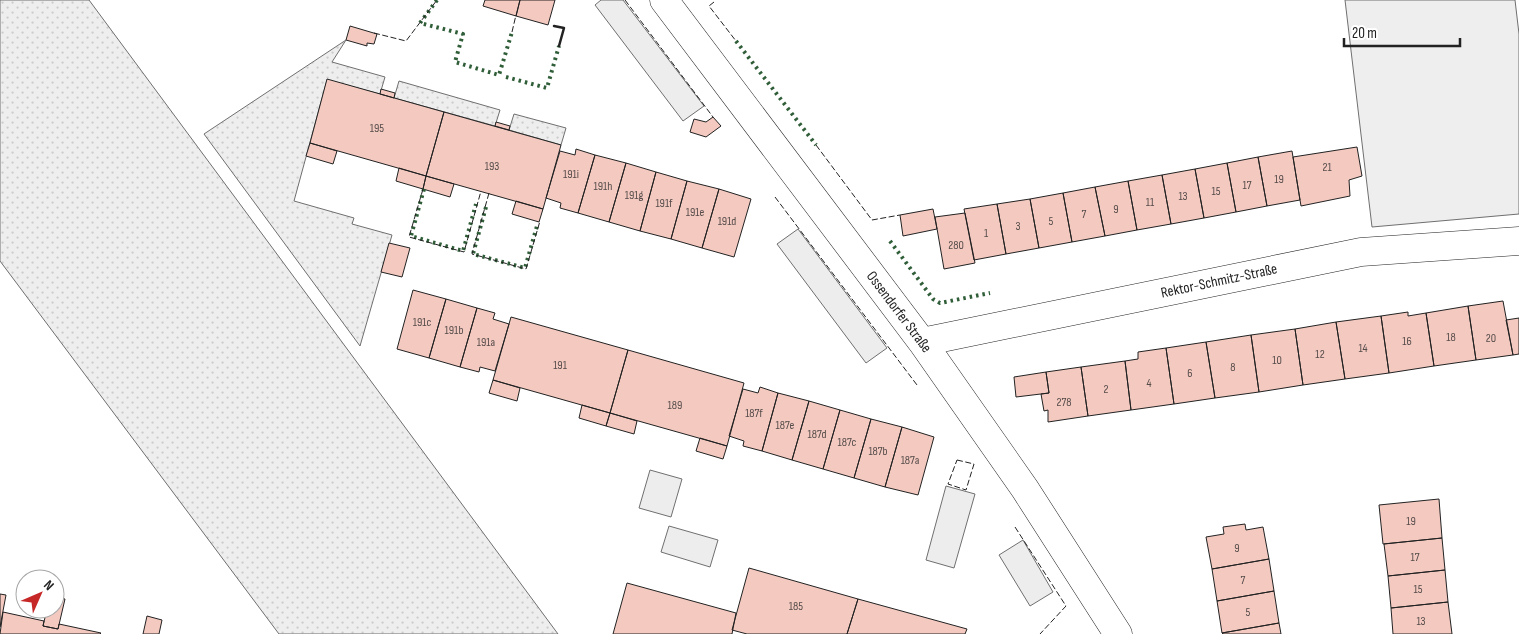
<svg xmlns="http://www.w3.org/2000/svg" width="1519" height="634" font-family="'Sofia Sans Condensed',sans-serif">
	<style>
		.grass { fill: url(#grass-dots); stroke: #6f6f6f }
		.park { fill: #eee; stroke: #6f6f6f }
		.parking { fill: #ededed; stroke: #6f6f6f }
		.building { fill: #f3c9c0; stroke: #222 }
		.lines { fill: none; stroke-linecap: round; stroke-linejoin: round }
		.street-casing { stroke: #222; stroke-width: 29 }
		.street { stroke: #fff; stroke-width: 28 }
		.hedge { stroke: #2f5e38; stroke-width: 4; stroke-dasharray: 2.5 4; stroke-linecap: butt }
		.fence { stroke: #222; stroke-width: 1; stroke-dasharray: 6 2.5; stroke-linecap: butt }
		.wall { stroke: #222; stroke-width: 2.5 }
		.labels { text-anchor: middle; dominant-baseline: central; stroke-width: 4; stroke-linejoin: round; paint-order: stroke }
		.number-label { font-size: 12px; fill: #564c4a }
		.street-label { font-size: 15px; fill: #222; stroke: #fff }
	</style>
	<defs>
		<pattern id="grass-dots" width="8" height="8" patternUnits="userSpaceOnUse" patternTransform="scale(1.25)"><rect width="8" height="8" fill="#eee"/><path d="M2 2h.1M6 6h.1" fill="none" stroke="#ccc" stroke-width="1.8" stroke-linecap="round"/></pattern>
	</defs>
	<rect width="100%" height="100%" fill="#fff"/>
	<!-- grass -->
	<path class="grass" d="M 0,0 L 89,0 L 558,634 L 279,634 L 0,261 Z
		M 346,40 L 332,62 L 385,77 L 380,94 L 327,80 L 294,201 L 354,218 L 352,224 L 392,235 L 360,346 L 204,134 Z
		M 399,81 L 500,110 L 495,126 L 394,98 Z
		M 514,114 L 566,128 L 561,145 L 509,130 Z"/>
	<!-- park -->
	<path class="park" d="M 1345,0 L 1515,0 L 1519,34 L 1519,214 L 1372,227 Z"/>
	<!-- parking -->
	<path class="parking" d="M 601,0 L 623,0 L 704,106 L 683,121 L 595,5 Z
		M 798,229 L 887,348 L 866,363 L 777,244 Z
		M 650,470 L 682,479 L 671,517 L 639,508 Z
		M 946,486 L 975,494 L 954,568 L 926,560 Z
		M 669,526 L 718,540 L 710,567 L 661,552 Z
		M 1023,540 L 1053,592 L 1030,606 L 999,555 Z"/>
	<!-- building -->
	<path class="building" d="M 485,0 L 520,0 L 516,16 L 483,6 Z
		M 520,0 L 555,0 L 548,25 L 516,16 Z
		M 350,26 L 377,34 L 374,44 L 367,43 L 367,46 L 346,40 Z
		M 327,79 L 444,112 L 426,176 L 310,143 Z
		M 381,89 L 395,93 L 394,98 L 380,94 Z
		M 444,112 L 561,145 L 543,209 L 426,176 Z
		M 713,117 L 721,126 L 706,137 L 690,132 L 694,119 L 706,122 Z
		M 496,122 L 510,126 L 509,130 L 495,126 Z
		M 310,143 L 337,151 L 333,164 L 306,156 Z
		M 1357,147 L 1362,176 L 1349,180 L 1350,196 L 1301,206 L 1293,157 Z
		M 576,149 L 595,155 L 578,213 L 560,208 L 561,203 L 546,198 L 560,151 L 575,155 Z
		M 1292,151 L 1300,200 L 1267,206 L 1258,157 Z
		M 595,155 L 626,163 L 609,222 L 578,213 Z
		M 1258,157 L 1267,206 L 1236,212 L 1227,163 Z
		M 626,163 L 656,172 L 640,231 L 609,222 Z
		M 1227,163 L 1236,212 L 1204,218 L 1195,169 Z
		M 399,168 L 426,176 L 423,189 L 396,181 Z
		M 1195,169 L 1204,218 L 1171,224 L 1162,175 Z
		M 656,172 L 687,181 L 671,239 L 640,231 Z
		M 1162,175 L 1171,224 L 1137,230 L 1128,181 Z
		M 426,176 L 454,184 L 450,197 L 423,189 Z
		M 687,181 L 719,189 L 702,248 L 671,239 Z
		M 1128,181 L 1137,230 L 1105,236 L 1095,187 Z
		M 1095,187 L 1105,236 L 1072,242 L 1063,193 Z
		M 719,189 L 751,199 L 734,257 L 702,248 Z
		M 1063,193 L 1072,242 L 1039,248 L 1030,199 Z
		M 1030,199 L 1039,248 L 1006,254 L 997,204 Z
		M 516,201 L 543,209 L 539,222 L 512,214 Z
		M 997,204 L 1006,254 L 974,260 L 964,209 Z
		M 933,209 L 937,229 L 903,236 L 900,215 Z
		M 965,213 L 975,263 L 944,269 L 935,217 Z
		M 389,243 L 410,248 L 402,277 L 381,272 Z
		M 413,290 L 446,299 L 429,358 L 397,349 Z
		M 446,299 L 477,308 L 460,367 L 429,358 Z
		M 1503,301 L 1513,355 L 1476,360 L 1468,306 Z
		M 1468,306 L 1476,360 L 1434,366 L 1426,313 Z
		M 477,308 L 495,313 L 493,319 L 509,324 L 495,371 L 480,367 L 479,372 L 460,367 Z
		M 1408,312 L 1408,316 L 1426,313 L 1434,366 L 1389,373 L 1381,316 Z
		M 1381,316 L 1389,373 L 1345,379 L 1336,322 Z
		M 511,317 L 628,350 L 610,413 L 493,380 Z
		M 1519,318 L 1519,354 L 1513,355 L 1506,320 Z
		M 1336,322 L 1345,379 L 1303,385 L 1295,329 Z
		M 1295,329 L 1303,385 L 1259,392 L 1251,335 Z
		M 1251,335 L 1259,392 L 1215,398 L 1206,342 Z
		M 1206,342 L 1215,398 L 1174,404 L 1166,348 Z
		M 1166,348 L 1174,404 L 1131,410 L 1125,361 L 1138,359 L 1138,352 Z
		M 628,350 L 744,383 L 727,446 L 610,413 Z
		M 1125,361 L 1131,410 L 1088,416 L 1081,367 Z
		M 1081,367 L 1088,416 L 1048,422 L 1048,410 L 1044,411 L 1041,394 L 1049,393 L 1046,372 Z
		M 1046,372 L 1049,393 L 1016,397 L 1014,377 Z
		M 493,380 L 520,388 L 517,401 L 489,393 Z
		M 760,387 L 778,393 L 762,451 L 743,446 L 744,441 L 729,436 L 743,389 L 758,393 Z
		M 778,393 L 809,401 L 792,460 L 762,451 Z
		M 809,401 L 840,410 L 823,469 L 792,460 Z
		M 582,405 L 610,413 L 606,426 L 579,418 Z
		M 840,410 L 871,419 L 854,478 L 823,469 Z
		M 610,413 L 637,421 L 634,434 L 606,426 Z
		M 871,419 L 902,427 L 885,487 L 854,478 Z
		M 902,427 L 934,437 L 918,495 L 885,487 Z
		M 700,438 L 727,446 L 723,459 L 696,451 Z
		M 1439,499 L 1442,538 L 1383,544 L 1379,505 Z
		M 1245,524 L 1246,530 L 1263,527 L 1269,559 L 1212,569 L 1206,537 L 1224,534 L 1223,527 Z
		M 1442,538 L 1445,570 L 1388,576 L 1384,544 Z
		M 1269,559 L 1274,591 L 1217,601 L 1212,569 Z
		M 749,568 L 858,599 L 847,634 L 747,634 L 732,630 Z
		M 1445,570 L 1448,602 L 1391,608 L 1388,576 Z
		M 627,583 L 736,613 L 732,634 L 613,634 Z
		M 1274,591 L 1279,623 L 1222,633 L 1217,601 Z
		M 0,594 L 6,595 L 0,627 Z
		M 55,597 L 65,599 L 58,629 L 43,626 L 47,609 L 55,609 Z
		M 858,599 L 967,629 L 965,634 L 847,634 Z
		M 1448,602 L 1452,634 L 1393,634 L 1391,608 Z
		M 3,612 L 44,621 L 43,626 L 58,629 L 59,624 L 101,633 L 100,634 L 0,634 Z
		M 147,616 L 162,620 L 159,634 L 143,634 Z
		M 1279,623 L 1281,634 L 1223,634 L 1222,633 Z"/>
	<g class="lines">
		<!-- street casing -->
		<g class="street-casing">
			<path id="street" d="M 664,0 L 922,342 L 1025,489 L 1118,634
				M 922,342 L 1361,252 L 1519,241"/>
		</g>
		<!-- street -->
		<use href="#street" class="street"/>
		<!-- hedge -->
		<path class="hedge" d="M 437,0 L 420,23 L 463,34 L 455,62 L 499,75 L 512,32
			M 736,41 L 816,145
			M 506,77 L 547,88 L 559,46
			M 424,189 L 411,236 L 463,251 L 476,204
			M 486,207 L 473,254 L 525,268 L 537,226
			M 890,241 L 933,299 L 940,303 L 990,293"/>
		<!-- fence -->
		<path class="fence" d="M 625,0 L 713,117
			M 714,2 L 709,6 L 736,41
			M 512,32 L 516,15
			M 374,33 L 406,41 L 437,0
			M 816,145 L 872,220 L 900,215
			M 423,189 L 409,237 L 464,252 L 481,191
			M 489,193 L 472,254 L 526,269 L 540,221
			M 775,197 L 917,385
			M 957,460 L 974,464 L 966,490 L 948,484 Z
			M 1015,527 L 1066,606 L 1040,634"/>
		<!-- wall -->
		<path class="wall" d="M 554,26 L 564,28 L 559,46"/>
	</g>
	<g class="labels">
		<!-- number labels -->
		<g class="number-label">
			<text x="377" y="128">195</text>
			<text x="492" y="166">193</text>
			<text x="1327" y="167">21</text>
			<text x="571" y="174">191i</text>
			<text x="1279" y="179">19</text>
			<text x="1247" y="185">17</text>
			<text x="603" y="186">191h</text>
			<text x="1216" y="191">15</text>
			<text x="634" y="195">191g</text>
			<text x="1183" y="196">13</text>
			<text x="1150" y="202">11</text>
			<text x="664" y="203">191f</text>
			<text x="1116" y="209">9</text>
			<text x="695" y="212">191e</text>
			<text x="1084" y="214">7</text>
			<text x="727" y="221">191d</text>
			<text x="1051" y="221">5</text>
			<text x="1018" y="226">3</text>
			<text x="986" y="233">1</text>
			<text x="956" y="245">280</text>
			<text x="422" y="322">191c</text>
			<text x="454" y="330">191b</text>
			<text x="1451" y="337">18</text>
			<text x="1491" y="338">20</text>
			<text x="1407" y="341">16</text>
			<text x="486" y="342">191a</text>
			<text x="1363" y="348">14</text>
			<text x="1320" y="354">12</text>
			<text x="1277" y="360">10</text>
			<text x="560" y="365">191</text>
			<text x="1233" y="367">8</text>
			<text x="1190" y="373">6</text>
			<text x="1149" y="383">4</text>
			<text x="1106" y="389">2</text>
			<text x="1064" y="402">278</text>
			<text x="675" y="405">189</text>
			<text x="754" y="413">187f</text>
			<text x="785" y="425">187e</text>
			<text x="817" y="434">187d</text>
			<text x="847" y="442">187c</text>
			<text x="878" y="451">187b</text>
			<text x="910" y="460">187a</text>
			<text x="1411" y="521">19</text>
			<text x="1237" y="548">9</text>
			<text x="1415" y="557">17</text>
			<text x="1243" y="580">7</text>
			<text x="1418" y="589">15</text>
			<text x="796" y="606">185</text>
			<text x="1248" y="612">5</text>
			<text x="1421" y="621">13</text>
		</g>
		<!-- street labels -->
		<g class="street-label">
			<text transform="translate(1219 281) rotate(-12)">Rektor-Schmitz-Straße</text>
			<text transform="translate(899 312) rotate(53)">Ossendorfer Straße</text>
		</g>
	</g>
	<!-- north arrow -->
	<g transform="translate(40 594) rotate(45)"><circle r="24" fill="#ffffff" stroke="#a7a7a7"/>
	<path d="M0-4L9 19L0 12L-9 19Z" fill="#c62828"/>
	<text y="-8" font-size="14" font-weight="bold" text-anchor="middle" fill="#222222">N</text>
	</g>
	<!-- scale -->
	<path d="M1344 38v8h116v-8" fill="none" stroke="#222222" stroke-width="2.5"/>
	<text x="1352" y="38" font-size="15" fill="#222222" stroke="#ffffff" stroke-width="4" paint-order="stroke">20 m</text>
</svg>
